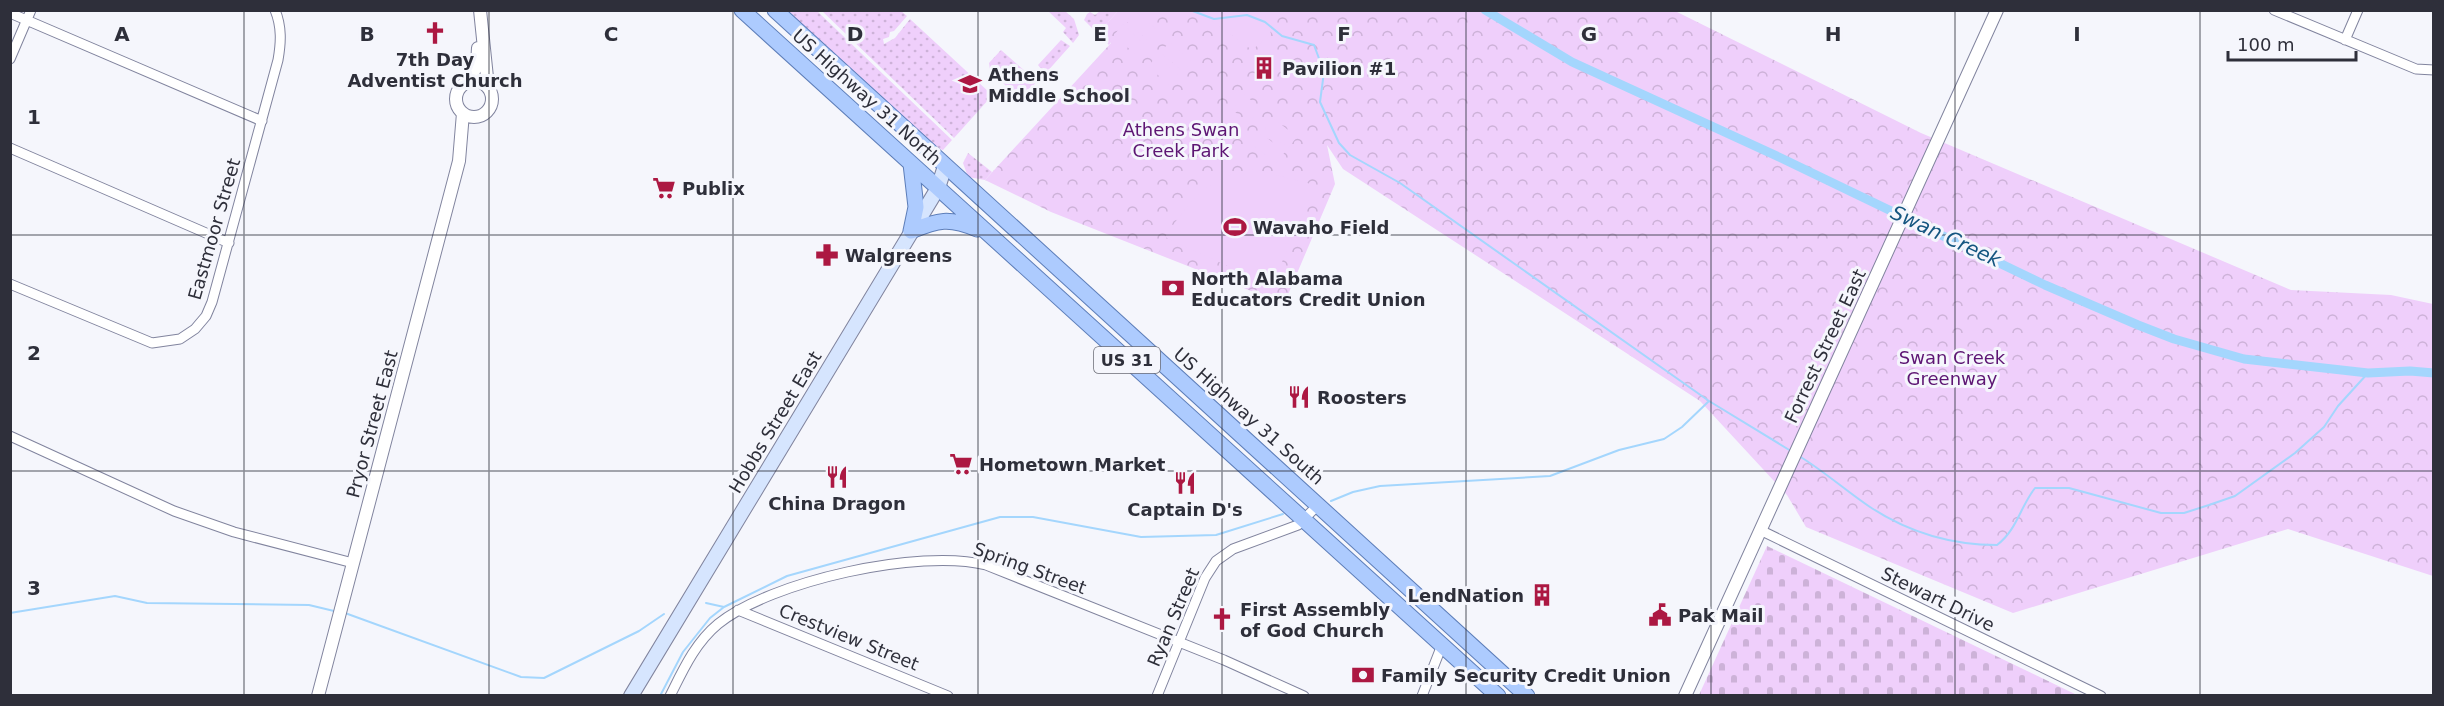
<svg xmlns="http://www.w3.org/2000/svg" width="2444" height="706" font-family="'DejaVu Sans',sans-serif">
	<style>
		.grass { fill: url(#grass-dots) }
		.cemetery { fill: url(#cemetery-stones) }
		.park { fill: url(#park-crowns) }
		.pitch { fill: #efcffb }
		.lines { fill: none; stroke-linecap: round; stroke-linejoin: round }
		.stream { stroke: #a4d6fd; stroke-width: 2 }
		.canal { stroke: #a4d6fd; stroke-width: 9 }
		.minor-casing { stroke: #81849e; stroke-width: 11 }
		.tertiary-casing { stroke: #81849e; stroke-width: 14 }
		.secondary-casing { stroke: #81849e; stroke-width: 16 }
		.primary-casing { stroke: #5d7eb9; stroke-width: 17 }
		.minor { stroke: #fff; stroke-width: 9 }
		.tertiary { stroke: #fff; stroke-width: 12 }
		.secondary { stroke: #d6e5fe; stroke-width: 14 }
		.primary { stroke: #adcbfe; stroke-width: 15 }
		.grid { fill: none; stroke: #2e2f3a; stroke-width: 1.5; stroke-opacity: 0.55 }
		.labels { text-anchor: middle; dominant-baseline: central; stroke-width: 6; stroke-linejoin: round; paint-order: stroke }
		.shield { fill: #f5f6fc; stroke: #6a6b74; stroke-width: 1.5 }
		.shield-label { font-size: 16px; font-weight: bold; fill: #2e2f3a }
		.poi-label { font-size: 18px; font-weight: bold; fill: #2e2f3a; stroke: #f5f6fc; text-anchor: start }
		.street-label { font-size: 18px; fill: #2e2f3a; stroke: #f5f6fc }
		.park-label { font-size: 18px; fill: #5d1573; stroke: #f5f6fc }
		.water-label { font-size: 20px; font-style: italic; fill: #155680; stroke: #f5f6fc }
		.grid-label { font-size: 20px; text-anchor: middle; font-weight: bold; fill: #2e2f3a; stroke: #f5f6fc; stroke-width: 6; stroke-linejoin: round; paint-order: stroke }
	</style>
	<defs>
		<pattern id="grass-dots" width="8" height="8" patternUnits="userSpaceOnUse" patternTransform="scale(1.5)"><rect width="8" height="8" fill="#efcffb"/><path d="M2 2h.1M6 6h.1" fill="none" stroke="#cdb2d8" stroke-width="1.8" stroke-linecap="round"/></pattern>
		<pattern id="cemetery-stones" width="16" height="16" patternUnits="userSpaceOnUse" patternTransform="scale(1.5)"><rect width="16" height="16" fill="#efcffb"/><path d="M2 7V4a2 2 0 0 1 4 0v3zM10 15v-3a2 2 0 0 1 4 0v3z" fill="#cdb2d8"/></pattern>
		<pattern id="park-crowns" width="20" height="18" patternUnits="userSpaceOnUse" patternTransform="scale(1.5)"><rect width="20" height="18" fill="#efcffb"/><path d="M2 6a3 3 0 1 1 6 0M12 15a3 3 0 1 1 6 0" fill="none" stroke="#cdb2d8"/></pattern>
	</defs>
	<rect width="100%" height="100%" fill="#f5f6fc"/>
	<!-- grass -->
	<path class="grass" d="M 780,11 L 817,11 L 952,140 L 943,150 L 939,149 Z
		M 822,11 L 901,11 L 907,16 L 894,31 L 890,32 L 889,37 L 883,39 L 884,44 L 895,38 L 910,19 L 990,93 L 989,99 L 954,138 Z
		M 1048,11 L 1065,11 L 1074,19 L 1079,35 L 1073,43 L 1063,32 L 1066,28 Z
		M 1100,11 L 1118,11 L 1100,31 L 1111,42 L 1109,45 L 1084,20 L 1087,14 L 1090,12 L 1095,15 Z
		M 1061,40 L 1070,46 L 1045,74 L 1038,65 Z
		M 1001,50 L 1026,72 L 1030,69 L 1042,77 C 1016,104 1012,91 990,70 L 989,63 Z
		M 968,153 L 992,172 L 985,180 L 968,177 L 963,163 Z"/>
	<!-- cemetery -->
	<path class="cemetery" d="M 1767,546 L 2077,695 L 1699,695 Z"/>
	<!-- park -->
	<path class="park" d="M 1118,11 L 1675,11 L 1921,133 L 2291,290 L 2391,295 L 2433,304 L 2433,576 L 2288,529 L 2013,613 L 1806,527 L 1787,495 L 1700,401 L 1343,169 L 1327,145 L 1335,184 L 1284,304 L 1051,212 L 985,180 L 1111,43 L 1100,31 Z"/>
	<!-- pitch -->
	<path class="pitch" d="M 1135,11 L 1158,31 L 1148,41 L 1126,21 Z
		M 1198,11 L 1264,11 L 1271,34 L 1252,50 Z
		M 1123,24 L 1145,45 L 1136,55 L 1114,35 Z
		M 1170,42 L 1192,62 L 1183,72 L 1160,52 Z
		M 1157,56 L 1179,76 L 1170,86 L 1148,66 Z
		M 1237,89 L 1261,108 L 1252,119 L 1228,100 Z
		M 1225,104 L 1249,123 L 1240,134 L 1216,116 Z
		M 1273,118 L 1297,137 L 1288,148 L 1265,129 Z
		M 1261,133 L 1285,152 L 1276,163 L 1253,145 Z
		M 1253,169 L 1315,185 L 1276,276 L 1262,282 L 1165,237 C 1190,200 1207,177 1253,169 Z"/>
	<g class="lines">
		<!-- stream -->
		<path class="stream" d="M 1190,10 L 1214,19 L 1247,15 L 1265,22 L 1282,36 L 1314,45 L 1324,72 L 1320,102 L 1339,143 L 1350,155 L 1400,183 L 1709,401 L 1791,451
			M 1799,456 C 1824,471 1846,491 1870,507 C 1908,532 1952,545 1997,545 C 2017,530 2020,507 2035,488 L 2069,488 L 2161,513 L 2184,513 L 2209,505 L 2235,496 L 2295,453 L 2324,427 L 2338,406 L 2368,373
			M 1331,501 L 1353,492 L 1380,486 L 1550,476 L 1619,450 L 1664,439 L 1682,427 L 1709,401
			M 706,603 L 724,607
			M 10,613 L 115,596 L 147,603 L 309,605 L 334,611
			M 345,613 L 521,677 L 544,678 L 639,631 L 664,614
			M 660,696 L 683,652 L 710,618 L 724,607 L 787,576 L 1000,517 L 1033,517 L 1141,537 L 1216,535 L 1283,514"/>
		<!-- canal -->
		<path class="canal" d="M 1485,10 L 1572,62 L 1781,158 L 2045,285 L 2138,325 L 2174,339 L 2244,359 L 2368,373 L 2410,371 L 2434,373"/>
		<!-- minor casing -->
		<g class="minor-casing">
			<path id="minor" d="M 2274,10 L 2416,69 L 2434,70
				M 10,13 L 262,121
				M 2345,40 L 2358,10
				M 10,59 L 31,10
				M 10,148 L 229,243
				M 10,284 L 152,343 L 180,339 L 195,329 L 206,316 L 212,302 L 278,60 C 281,43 282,27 275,10
				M 10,436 L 174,511 L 234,532 L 353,563
				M 1760,530 L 2101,696
				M 738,610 L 948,696
				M 670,696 C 683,670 695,643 718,624 C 771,581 920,548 986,565 L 1224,660 L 1304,696
				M 1157,696 L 1205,578 L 1216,561 L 1233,549 L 1298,525 L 1318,505
				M 1422,696 L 1442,645"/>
		</g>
		<!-- tertiary casing -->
		<g class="tertiary-casing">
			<path id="tertiary" d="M 480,10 L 488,87
				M 470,81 L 477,64 L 478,48
				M456 99a18 18 0 1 1 36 0a18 18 0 1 1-36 0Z
				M 318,696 L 459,161 L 463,113
				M 1685,696 L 1997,10"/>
		</g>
		<!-- secondary casing -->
		<g class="secondary-casing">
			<path id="secondary" d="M 631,696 L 938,188 L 945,166"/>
		</g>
		<!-- primary casing -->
		<g class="primary-casing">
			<path id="primary" d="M 742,10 L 1498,696
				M 775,10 L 1527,696
				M 911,164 L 916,207 L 911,231
				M 911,231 C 938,220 949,217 977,229"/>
		</g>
		<!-- minor -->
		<use href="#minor" class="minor"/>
		<!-- tertiary -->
		<use href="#tertiary" class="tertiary"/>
		<!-- secondary -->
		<use href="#secondary" class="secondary"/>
		<!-- primary -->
		<use href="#primary" class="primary"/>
	</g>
	<!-- grid -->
	<path class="grid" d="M 244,10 L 244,696M 489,10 L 489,696M 733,10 L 733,696M 978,10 L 978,696M 1222,10 L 1222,696M 1466,10 L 1466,696M 1711,10 L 1711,696M 1955,10 L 1955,696M 2200,10 L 2200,696M 10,235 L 2434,235M 10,471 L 2434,471"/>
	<!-- icons -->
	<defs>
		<g id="church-bare" transform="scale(1.8)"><path d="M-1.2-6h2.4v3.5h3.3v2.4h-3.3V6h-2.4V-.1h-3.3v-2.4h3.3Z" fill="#ac1842" stroke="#f5f6fc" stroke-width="2.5" paint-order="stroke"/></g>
		<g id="building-bare" transform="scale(1.8)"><path d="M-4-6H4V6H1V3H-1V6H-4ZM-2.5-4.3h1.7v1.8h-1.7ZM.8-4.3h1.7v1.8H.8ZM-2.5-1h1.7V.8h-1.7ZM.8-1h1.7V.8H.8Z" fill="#ac1842" stroke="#f5f6fc" stroke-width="2.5" paint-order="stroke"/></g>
		<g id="school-bare" transform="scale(1.8)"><path d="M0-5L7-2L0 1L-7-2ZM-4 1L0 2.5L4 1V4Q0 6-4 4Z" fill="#ac1842" stroke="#f5f6fc" stroke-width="2.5" paint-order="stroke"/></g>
		<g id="supermarket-bare" transform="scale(1.8)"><path d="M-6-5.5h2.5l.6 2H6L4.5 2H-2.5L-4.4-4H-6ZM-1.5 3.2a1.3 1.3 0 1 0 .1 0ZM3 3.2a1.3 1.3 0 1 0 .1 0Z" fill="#ac1842" stroke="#f5f6fc" stroke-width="2.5" paint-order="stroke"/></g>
		<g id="stadium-bare" transform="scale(1.8)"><path d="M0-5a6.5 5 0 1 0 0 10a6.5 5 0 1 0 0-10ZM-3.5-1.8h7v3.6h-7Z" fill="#ac1842" stroke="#f5f6fc" stroke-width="2.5" paint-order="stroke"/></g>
		<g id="pharmacy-bare" transform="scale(1.8)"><path d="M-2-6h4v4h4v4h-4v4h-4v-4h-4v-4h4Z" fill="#ac1842" stroke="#f5f6fc" stroke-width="2.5" paint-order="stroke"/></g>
		<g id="bank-bare" transform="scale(1.8)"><path d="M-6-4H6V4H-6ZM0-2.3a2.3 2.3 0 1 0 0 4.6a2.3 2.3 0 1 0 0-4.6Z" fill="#ac1842" stroke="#f5f6fc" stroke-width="2.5" paint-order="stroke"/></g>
		<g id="restaurant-bare" transform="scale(1.8)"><path d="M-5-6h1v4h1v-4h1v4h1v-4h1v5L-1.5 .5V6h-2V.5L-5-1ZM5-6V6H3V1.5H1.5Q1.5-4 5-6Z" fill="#ac1842" stroke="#f5f6fc" stroke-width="2.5" paint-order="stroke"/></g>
		<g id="civic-bare" transform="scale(1.8)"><path d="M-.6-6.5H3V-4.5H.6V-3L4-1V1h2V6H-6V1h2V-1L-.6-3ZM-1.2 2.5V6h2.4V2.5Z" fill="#ac1842" stroke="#f5f6fc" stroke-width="2.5" paint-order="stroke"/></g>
	</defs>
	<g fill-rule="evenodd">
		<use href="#church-bare" x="435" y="33"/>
		<use href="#building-bare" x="1264" y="68"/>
		<use href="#school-bare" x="970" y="84"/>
		<use href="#supermarket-bare" x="664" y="188"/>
		<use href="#stadium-bare" x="1235" y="227"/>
		<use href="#pharmacy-bare" x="827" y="255"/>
		<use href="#bank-bare" x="1173" y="288"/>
		<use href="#restaurant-bare" x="1299" y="397"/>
		<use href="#supermarket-bare" x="961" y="464"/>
		<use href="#restaurant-bare" x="837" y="477"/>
		<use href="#restaurant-bare" x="1185" y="483"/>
		<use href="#building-bare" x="1542" y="595"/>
		<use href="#civic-bare" x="1660" y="615"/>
		<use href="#church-bare" x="1222" y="619"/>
		<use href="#bank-bare" x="1363" y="675"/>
	</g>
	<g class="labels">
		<!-- shield labels -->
		<rect class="shield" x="1094" y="347" width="66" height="26" rx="4.5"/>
		<g class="shield-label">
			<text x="1127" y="360">US 31</text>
		</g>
		<!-- poi labels -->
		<g class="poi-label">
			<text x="435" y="59" text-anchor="middle">7th Day<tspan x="435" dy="21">Adventist Church</tspan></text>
			<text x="1282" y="68">Pavilion #1</text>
			<text x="988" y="74">Athens<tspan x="988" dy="21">Middle School</tspan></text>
			<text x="682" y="188">Publix</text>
			<text x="1253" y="227">Wavaho Field</text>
			<text x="845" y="255">Walgreens</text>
			<text x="1191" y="278">North Alabama<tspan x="1191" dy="21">Educators Credit Union</tspan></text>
			<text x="1317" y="397">Roosters</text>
			<text x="979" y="464">Hometown Market</text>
			<text x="837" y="503" text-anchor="middle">China Dragon</text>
			<text x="1185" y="509" text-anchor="middle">Captain D's</text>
			<text x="1524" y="595" text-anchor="end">LendNation</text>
			<text x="1240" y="609">First Assembly<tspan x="1240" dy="21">of God Church</tspan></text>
			<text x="1678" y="615">Pak Mail</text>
			<text x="1381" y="675">Family Security Credit Union</text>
		</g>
		<!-- street labels -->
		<g class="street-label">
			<text transform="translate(867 97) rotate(42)">US Highway 31 North</text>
			<text transform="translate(214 229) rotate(-74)">Eastmoor Street</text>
			<text transform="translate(1825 346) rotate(-65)">Forrest Street East</text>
			<text transform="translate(1249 416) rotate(42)">US Highway 31 South</text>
			<text transform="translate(775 422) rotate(-59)">Hobbs Street East</text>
			<text transform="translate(372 424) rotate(-75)">Pryor Street East</text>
			<text transform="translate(1030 568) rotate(20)">Spring Street</text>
			<text transform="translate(1938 599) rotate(26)">Stewart Drive</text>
			<text transform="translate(1173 617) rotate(-67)">Ryan Street</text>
			<text transform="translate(849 637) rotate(22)">Crestview Street</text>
		</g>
		<!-- park labels -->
		<g class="park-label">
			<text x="1181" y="129">Athens Swan<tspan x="1181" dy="21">Creek Park</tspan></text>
			<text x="1952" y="357">Swan Creek<tspan x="1952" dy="21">Greenway</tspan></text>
		</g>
		<!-- water labels -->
		<g class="water-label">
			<text transform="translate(1946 236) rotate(25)">Swan Creek</text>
		</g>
	</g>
	<g class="grid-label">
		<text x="122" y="41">A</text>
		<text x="367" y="41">B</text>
		<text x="611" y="41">C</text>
		<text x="855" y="41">D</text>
		<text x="1100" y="41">E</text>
		<text x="1344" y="41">F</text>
		<text x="1589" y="41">G</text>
		<text x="1833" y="41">H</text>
		<text x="2077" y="41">I</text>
		<text x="34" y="124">1</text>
		<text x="34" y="360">2</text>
		<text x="34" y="595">3</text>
	</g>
	<!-- border -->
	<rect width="2444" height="706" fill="none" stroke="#2e2f3a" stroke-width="24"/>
	<!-- scale -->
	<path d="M2228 51v9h128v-9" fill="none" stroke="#2e2f3a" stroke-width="3"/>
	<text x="2237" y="51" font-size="18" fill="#2e2f3a" stroke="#f5f6fc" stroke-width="4.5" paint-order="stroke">100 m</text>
</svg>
